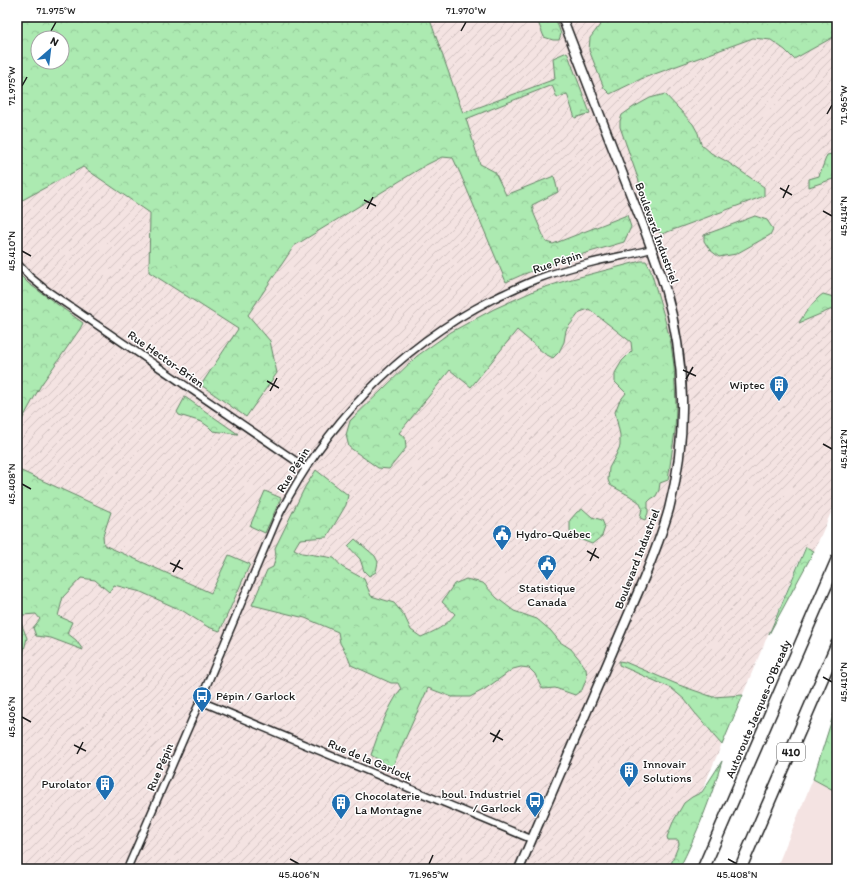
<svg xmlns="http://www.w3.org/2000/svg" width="854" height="886" font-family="Itim,sans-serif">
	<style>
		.built { fill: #f4e3e2 }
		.industrial { fill: url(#industrial-furrows); fill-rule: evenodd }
		.forest { fill: url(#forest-crowns); stroke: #648366; fill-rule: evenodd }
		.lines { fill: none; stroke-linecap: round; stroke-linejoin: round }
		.minor-casing { stroke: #1c1c1c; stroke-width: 9 }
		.tertiary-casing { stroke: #1c1c1c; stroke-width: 11 }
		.motorway-casing { stroke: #1c1c1c; stroke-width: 14 }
		.minor { stroke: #fff; stroke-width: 6 }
		.tertiary { stroke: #fff; stroke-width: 8 }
		.motorway { stroke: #fff; stroke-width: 11 }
		.ticks { fill: none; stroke: #1c1c1c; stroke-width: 1.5 }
		.labels { text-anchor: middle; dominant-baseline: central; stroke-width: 3; stroke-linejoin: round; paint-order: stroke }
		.shield { fill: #fff; stroke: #606060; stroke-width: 1 }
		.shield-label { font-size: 11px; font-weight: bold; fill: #1c1c1c }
		.street-label { font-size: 12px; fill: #1c1c1c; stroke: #fff }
		.poi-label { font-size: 12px; fill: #1c1c1c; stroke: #fff; text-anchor: start }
		.neatline { fill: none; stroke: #1c1c1c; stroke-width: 1.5 }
		.ticks-label { font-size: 10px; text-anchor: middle; fill: #1c1c1c }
	</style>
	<defs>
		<pattern id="industrial-furrows" width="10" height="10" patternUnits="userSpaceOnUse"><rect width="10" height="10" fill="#f4e3e2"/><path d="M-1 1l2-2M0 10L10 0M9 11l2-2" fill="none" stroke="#d1c2c1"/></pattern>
		<pattern id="forest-crowns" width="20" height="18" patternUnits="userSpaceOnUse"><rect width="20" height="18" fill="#aceab1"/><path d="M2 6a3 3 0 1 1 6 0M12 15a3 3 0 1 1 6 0" fill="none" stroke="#93c898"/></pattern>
	</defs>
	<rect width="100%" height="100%" fill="#fff"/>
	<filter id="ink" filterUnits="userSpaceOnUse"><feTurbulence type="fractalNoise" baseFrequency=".025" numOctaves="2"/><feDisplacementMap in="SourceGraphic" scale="8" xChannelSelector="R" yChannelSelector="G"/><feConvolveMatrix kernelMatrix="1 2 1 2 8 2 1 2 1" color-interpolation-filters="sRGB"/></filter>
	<g filter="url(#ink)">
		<!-- built -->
		<path class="built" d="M 813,779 L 837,792 L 837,869 L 776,869 Z"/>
		<!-- industrial -->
		<path class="industrial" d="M 17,17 L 837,17 L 837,499 L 814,551 L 805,547 L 669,869 L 17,869 ZM 38,38 L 62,38 L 62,62 L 38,62 Z"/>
		<!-- forest -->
		<path class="forest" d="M 17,17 L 429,17 L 463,113 L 555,79 L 553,58 L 567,52 L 590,113 L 575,118 L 567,94 L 557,98 L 552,85 L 466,119 L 480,164 L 495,172 L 506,195 L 554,176 L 558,192 L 532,205 L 534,214 L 546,242 L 553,244 L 627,215 L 631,227 L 624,242 C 584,254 544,264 506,282 L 460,173 L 453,158 L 442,157 L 426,165 L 294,246 L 248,315 L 270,341 L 277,373 L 246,417 L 201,385 L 238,329 L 149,272 L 150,213 L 83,167 L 17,203 ZM 38,38 L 62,38 L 62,62 L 38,62 Z
			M 536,17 L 555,17 L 561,34 L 559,40 L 553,40 L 544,37 Z
			M 606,17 L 837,17 L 837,35 L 794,59 L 785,50 L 771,40 L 753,38 L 641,79 L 610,94 L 604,88 L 589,50 L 590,38 Z
			M 665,94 L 693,124 L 698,133 L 701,144 L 711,153 L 726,161 L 764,187 L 764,196 L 662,234 L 656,230 L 620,127 L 620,121 L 622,115 L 632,108 L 650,98 Z
			M 837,153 L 837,180 L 833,179 L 809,187 L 809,179 L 819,176 L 827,155 Z
			M 755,216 L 767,220 L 773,229 L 770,235 L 736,254 L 719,257 L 710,250 L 704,241 L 704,235 Z
			M 641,261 L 646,261 L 650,268 L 664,316 L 671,344 L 674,366 L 676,405 L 675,431 L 668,480 L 660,483 L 659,490 L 656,496 L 651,499 L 648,502 L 648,513 L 645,520 L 640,518 L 642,508 L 639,502 L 630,496 L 610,485 L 608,480 L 609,468 L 616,455 L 620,446 L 620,435 L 615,412 L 619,402 L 626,393 L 615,382 L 615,373 L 622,361 L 632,351 L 631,342 L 589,309 L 580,312 L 566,330 L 564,342 L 559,352 L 553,358 L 545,354 L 517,330 L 471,387 L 450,370 L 399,433 L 405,437 L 406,448 L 389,469 L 378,468 L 349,447 L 346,435 L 350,421 L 417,356 L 451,332 L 494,309 L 536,290 L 568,280 Z
			M 17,272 L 28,283 L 83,323 L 80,329 L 41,385 L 17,429 Z
			M 823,294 L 837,298 L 837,307 L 799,323 C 803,315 816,298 823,294 Z
			M 185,397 L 238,434 L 213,431 L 209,427 L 202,422 L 179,415 L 177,412 Z
			M 17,469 L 111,512 L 103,536 L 104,545 L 211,593 L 229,555 L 250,564 L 220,631 L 208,627 L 183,611 L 141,592 L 114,585 L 109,592 L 95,580 L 81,578 L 63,597 L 58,616 L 72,622 L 67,633 L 76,640 L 83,650 L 51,638 L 36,636 L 33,628 L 40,619 L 36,614 L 23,615 L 19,618 L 27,638 L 19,670 L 17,664 Z
			M 316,470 L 348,495 L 346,505 L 327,537 L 300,539 L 294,549 L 302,553 L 334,558 L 342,567 L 364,579 L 371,596 L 394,603 L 404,615 L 411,630 L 421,637 C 435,631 445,627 455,614 L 442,602 L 454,584 L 466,579 L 483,583 L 497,598 L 514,611 L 537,619 L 551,631 L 560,642 L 571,649 L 581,661 L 586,669 L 587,677 L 582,690 L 575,695 L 555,688 L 543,689 L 540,685 L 535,674 L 529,668 L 521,667 L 513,669 L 485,689 L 470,697 L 452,697 L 428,688 L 392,768 L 371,755 C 379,732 386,710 401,689 L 398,683 L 391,683 L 351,665 L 347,655 L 340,643 L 338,632 L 305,618 L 252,605 L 267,570 L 273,567 L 276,557 L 275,548 L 305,487 Z
			M 265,491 L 281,498 L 265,533 L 250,526 Z
			M 583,509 L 592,517 L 602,520 L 605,527 L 602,536 L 592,544 L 579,539 L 570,532 L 570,520 L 577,512 Z
			M 355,539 L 375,556 L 378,562 L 376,572 L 369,576 L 364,571 L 360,559 L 348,546 Z
			M 806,547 L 814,551 L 769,634 Z
			M 619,661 L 625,662 L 679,685 L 713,697 L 743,695 L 722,745 L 714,736 L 711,731 L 695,713 L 685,700 L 671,688 L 619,665 Z
			M 834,713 L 837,714 L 837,792 L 813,779 Z
			M 722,761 C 711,798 697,834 679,869 L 669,869 L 679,844 L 678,840 L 668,840 L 667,837 L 673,822 L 684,803 L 692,797 L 702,792 Z"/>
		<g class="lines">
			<!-- minor casing -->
			<g class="minor-casing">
				<path id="minor" d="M 17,263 L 30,277 L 46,290 L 306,468
					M 200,701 L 531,839
					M 127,869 L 200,701 L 276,521 C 323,426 398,347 493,299 C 508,292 522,285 537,279 C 553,273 570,268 586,264 C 608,258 630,255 652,249"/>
			</g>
			<!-- tertiary casing -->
			<g class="tertiary-casing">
				<path id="tertiary" d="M 519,869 L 642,583 C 652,559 662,534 669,509 C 688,437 686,360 665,288 C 654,251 639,216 625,180 C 604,126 583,71 562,17"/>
			</g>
			<!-- motorway casing -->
			<g class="motorway-casing">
				<path id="motorway" d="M 703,869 L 837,560
					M 740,869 L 837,644"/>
			</g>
			<!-- minor -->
			<use href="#minor" class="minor"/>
			<!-- tertiary -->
			<use href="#tertiary" class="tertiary"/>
			<!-- motorway -->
			<use href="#motorway" class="motorway"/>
		</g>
	</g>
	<!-- ticks -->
	<path class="ticks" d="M 51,31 L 56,22M 461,31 L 466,22M 22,86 L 27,77M 827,114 L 832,105M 780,188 L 792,195M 783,198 L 789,185M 364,200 L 376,206M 367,209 L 373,197M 823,211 L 832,216M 22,251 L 31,256M 683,370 L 696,376M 686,379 L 693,367M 267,381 L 279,388M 270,391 L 277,378M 823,444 L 832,449M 22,484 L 31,489M 587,551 L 599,558M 590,561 L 596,548M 170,563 L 183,569M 173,572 L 180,560M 823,677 L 832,682M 22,717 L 31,722M 490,733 L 503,740M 493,742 L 500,730M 74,745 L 86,751M 77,754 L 83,742M 290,859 L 299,864M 728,859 L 737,864M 429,864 L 433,855"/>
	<!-- icons -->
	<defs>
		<g id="building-pin" transform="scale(1)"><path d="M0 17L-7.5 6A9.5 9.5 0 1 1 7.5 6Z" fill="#1f6fb2" stroke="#fff"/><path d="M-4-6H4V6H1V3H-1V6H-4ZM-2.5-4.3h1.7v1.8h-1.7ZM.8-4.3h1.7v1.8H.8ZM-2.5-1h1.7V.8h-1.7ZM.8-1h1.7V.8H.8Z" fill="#fff"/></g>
		<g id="civic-pin" transform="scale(1)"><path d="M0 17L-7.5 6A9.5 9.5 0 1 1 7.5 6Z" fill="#1f6fb2" stroke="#fff"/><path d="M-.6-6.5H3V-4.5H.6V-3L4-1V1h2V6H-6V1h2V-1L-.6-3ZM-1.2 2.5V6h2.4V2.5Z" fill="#fff"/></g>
		<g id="bus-pin" transform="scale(1)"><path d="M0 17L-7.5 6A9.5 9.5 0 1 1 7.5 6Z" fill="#1f6fb2" stroke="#fff"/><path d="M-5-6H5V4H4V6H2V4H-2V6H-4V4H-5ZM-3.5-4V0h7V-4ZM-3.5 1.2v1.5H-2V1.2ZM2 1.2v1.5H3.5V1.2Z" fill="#fff"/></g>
	</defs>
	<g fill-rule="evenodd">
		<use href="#building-pin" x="779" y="385"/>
		<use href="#civic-pin" x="502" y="534"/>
		<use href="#civic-pin" x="547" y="564"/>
		<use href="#bus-pin" x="202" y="696"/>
		<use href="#building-pin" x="629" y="771"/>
		<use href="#building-pin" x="105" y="784"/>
		<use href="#bus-pin" x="535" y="801"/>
		<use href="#building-pin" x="341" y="803"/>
	</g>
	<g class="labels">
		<!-- shield labels -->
		<rect class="shield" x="777" y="743" width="28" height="18" rx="3"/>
		<g class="shield-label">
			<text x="791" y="752">410</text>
		</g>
		<!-- street labels -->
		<g class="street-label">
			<text transform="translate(657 233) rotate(70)">Boulevard Industriel</text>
			<text transform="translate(557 262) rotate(-18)">Rue Pépin</text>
			<text transform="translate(166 359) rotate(35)">Rue Hector-Brien</text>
			<text transform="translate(293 470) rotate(-58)">Rue Pépin</text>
			<text transform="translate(637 559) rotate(-69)">Boulevard Industriel</text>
			<text transform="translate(758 709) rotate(-67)">Autoroute Jacques-O'Bready</text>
			<text transform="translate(370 760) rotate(23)">Rue de la Garlock</text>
			<text transform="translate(160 767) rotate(-67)">Rue Pépin</text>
		</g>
		<!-- poi labels -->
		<g class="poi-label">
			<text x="765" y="385" text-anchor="end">Wiptec</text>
			<text x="516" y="534">Hydro-Québec</text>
			<text x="547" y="588" text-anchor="middle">Statistique<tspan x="547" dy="14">Canada</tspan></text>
			<text x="216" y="696">Pépin / Garlock</text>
			<text x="643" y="764">Innovair<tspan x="643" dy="14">Solutions</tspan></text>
			<text x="91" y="784" text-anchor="end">Purolator</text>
			<text x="521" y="794" text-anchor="end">boul. Industriel<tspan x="521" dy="14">/ Garlock</tspan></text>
			<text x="355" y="796">Chocolaterie<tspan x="355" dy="14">La Montagne</tspan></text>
		</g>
	</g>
	<!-- margin -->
	<rect width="854" height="886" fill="none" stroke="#fff" stroke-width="44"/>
	<!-- north arrow -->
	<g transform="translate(50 50) rotate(28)"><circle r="19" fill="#ffffff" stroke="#a4a4a4"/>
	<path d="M0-3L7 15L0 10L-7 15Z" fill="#1f6fb2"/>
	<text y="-6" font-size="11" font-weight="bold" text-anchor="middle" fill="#1c1c1c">N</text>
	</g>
	<rect x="22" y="22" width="810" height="842" class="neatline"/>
	<g class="ticks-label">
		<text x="56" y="14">71.975°W</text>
		<text x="466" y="14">71.970°W</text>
		<text transform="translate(11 86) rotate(-90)" y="4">71.975°W</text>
		<text transform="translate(843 105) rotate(-90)" y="4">71.965°W</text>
		<text transform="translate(843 216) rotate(-90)" y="4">45.414°N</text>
		<text transform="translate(11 251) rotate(-90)" y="4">45.410°N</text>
		<text transform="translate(843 449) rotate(-90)" y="4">45.412°N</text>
		<text transform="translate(11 484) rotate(-90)" y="4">45.408°N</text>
		<text transform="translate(843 682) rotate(-90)" y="4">45.410°N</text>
		<text transform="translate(11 717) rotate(-90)" y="4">45.406°N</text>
		<text x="299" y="878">45.406°N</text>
		<text x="429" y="878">71.965°W</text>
		<text x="737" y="878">45.408°N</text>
	</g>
</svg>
